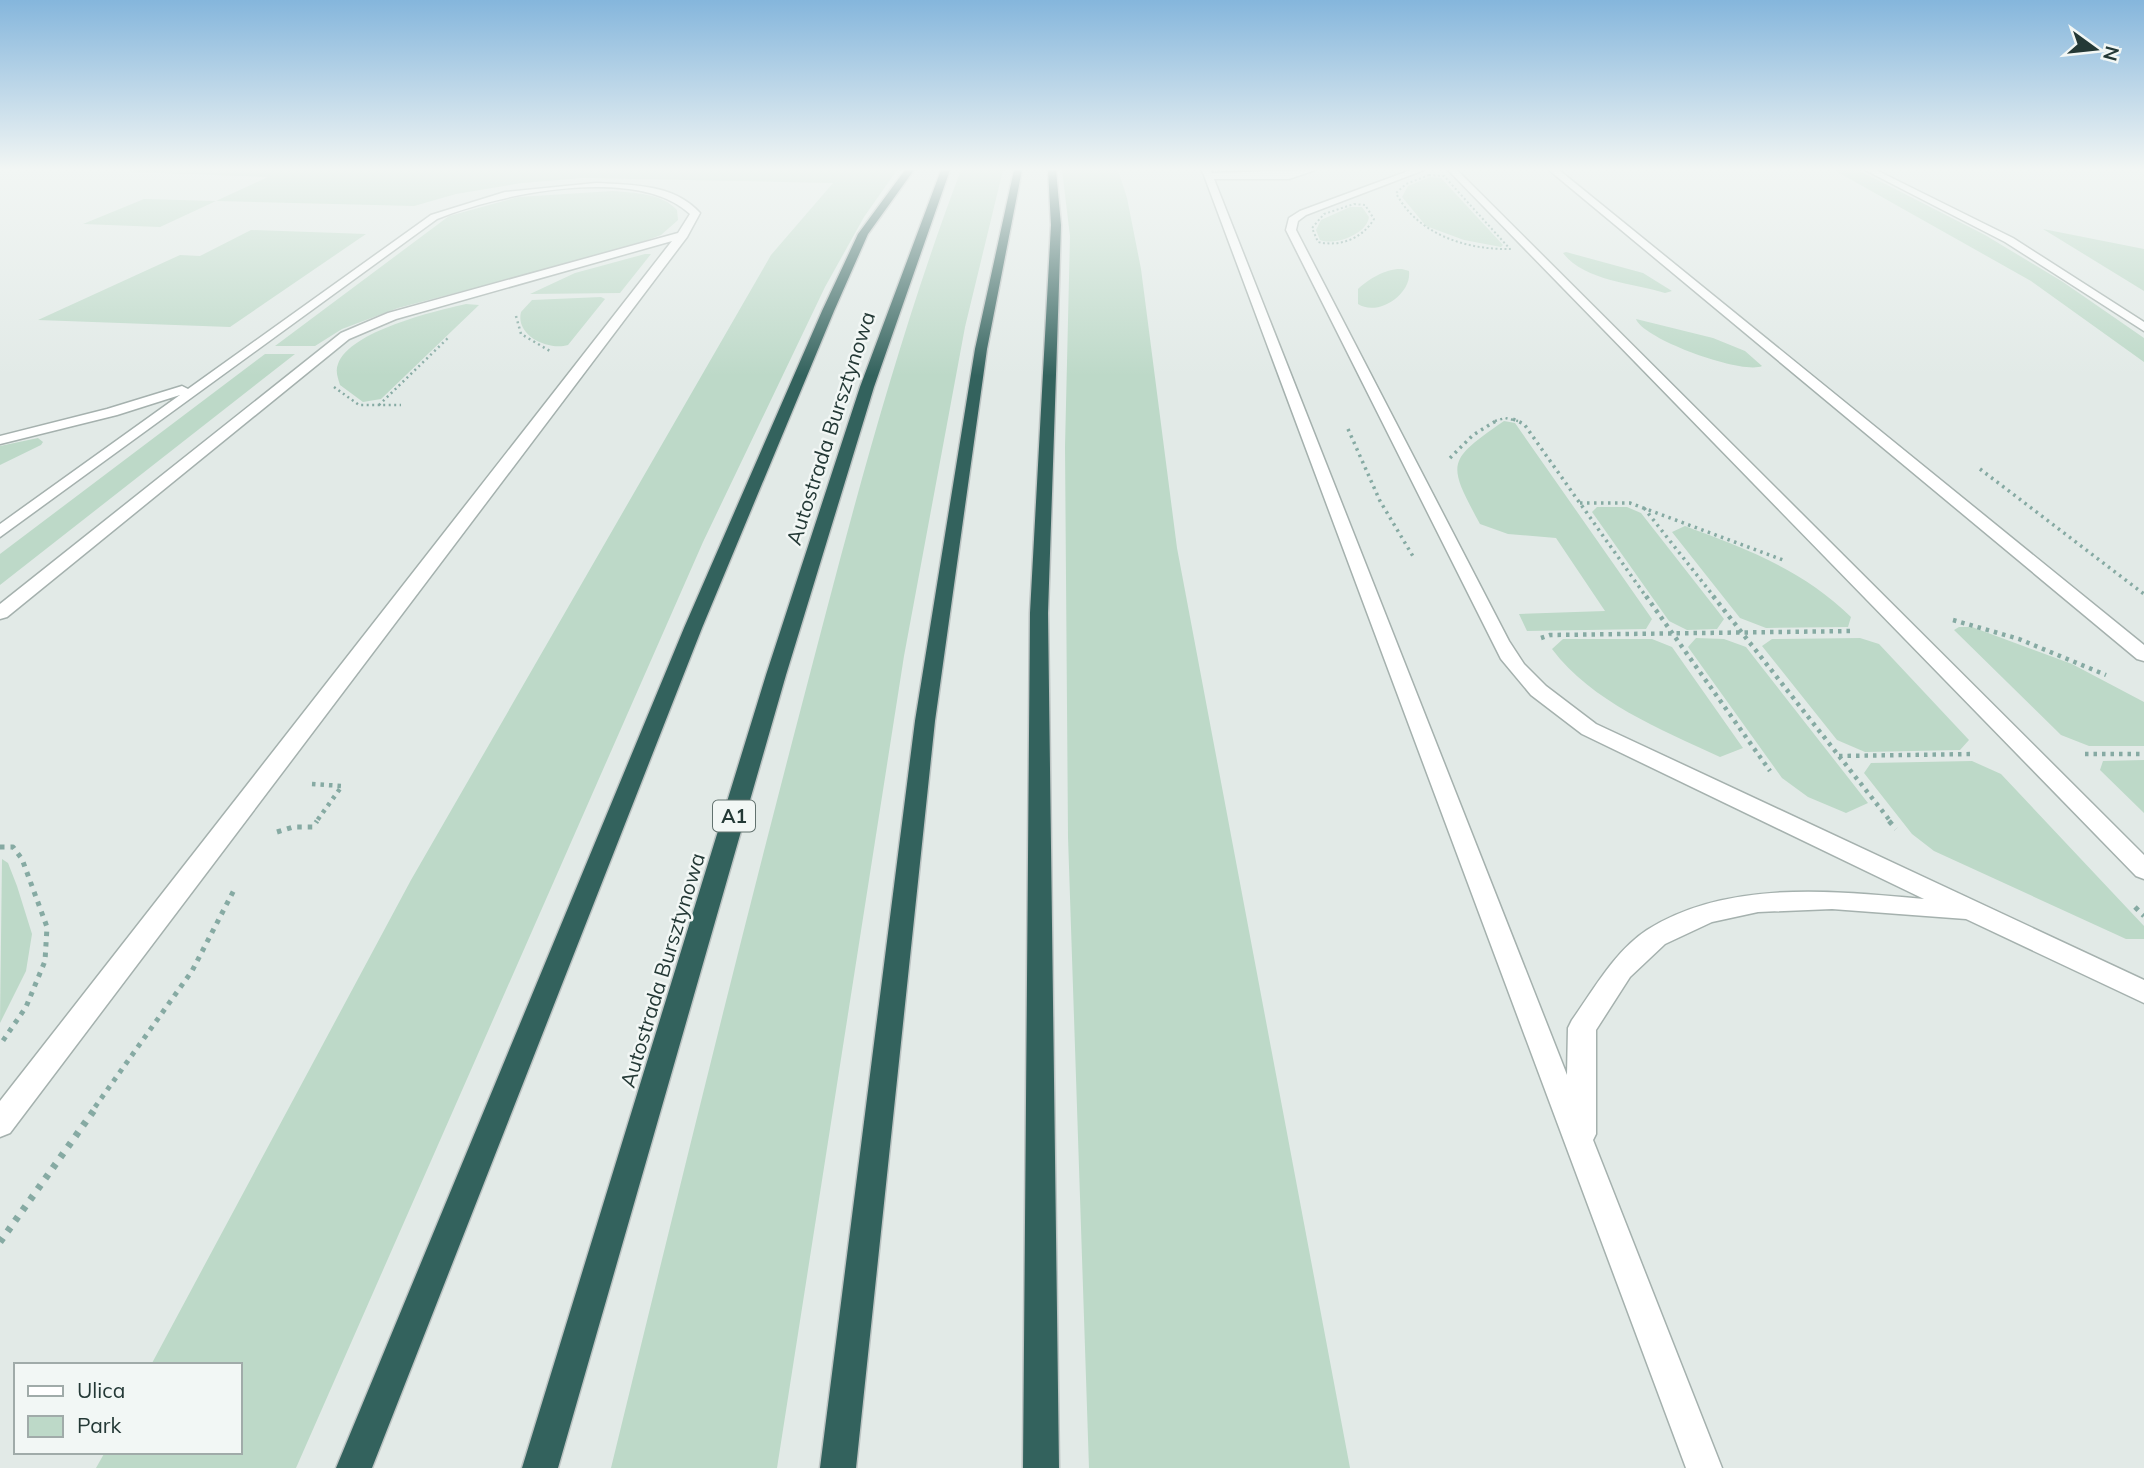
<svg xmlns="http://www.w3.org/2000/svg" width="2144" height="1468" font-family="Mulish,sans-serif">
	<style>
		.green { fill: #bdd9c8 }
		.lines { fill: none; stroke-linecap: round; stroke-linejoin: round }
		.service-casing { stroke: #a5b1ae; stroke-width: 3 }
		.minor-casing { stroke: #a5b1ae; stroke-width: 3 }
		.motorway-casing { stroke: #bdc4c3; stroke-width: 3 }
		.path-far5 { stroke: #86aaa3; stroke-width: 2; stroke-dasharray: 2 2.5; stroke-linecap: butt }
		.path-far4 { stroke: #86aaa3; stroke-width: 2.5; stroke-dasharray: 2 3.5; stroke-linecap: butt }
		.path-far3 { stroke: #86aaa3; stroke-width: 3.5; stroke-dasharray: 2.5 4.5; stroke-linecap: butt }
		.path-far2 { stroke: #86aaa3; stroke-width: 4.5; stroke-dasharray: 3.5 5; stroke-linecap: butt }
		.path-far1 { stroke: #86aaa3; stroke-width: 5; stroke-dasharray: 4.5 6; stroke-linecap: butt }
		.path { stroke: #86aaa3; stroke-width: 7; stroke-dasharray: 5 8; stroke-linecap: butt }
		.service { fill: #fff; fill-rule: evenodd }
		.minor { fill: #fff; fill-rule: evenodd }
		.motorway { fill: #33625d; fill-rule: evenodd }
		.labels { text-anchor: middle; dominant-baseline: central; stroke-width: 5; stroke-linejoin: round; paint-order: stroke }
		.shield { fill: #f2f7f5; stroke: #62726f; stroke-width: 2 }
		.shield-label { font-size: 19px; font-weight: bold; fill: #243936 }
		.street-label { font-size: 21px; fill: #243936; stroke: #f2f7f5 }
	</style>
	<rect width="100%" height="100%" fill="#e2eae7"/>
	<!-- green -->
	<path class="green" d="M 134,170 L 897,170 L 864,217 L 825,287 L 703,542 L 296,1468 L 96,1468 L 105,1452 L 240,1452 L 240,1365 L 151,1365 L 411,880 L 771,255 L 833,183 L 583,178 L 522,183 L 456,194 L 414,206 L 216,201 L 160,227 L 83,224 L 144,199 L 216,201 L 268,177 L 130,172 Z
		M 961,170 L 1003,170 L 965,327 L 904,656 L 777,1468 L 611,1468 C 673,1214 735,960 801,708 C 848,528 895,344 961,170 Z
		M 1062,170 L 1118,170 L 1127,198 L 1141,269 L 1177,548 L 1350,1468 L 1089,1468 L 1068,837 L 1065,447 L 1070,236 Z
		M 1834,170 L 1858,170 L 1985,235 L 2063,282 L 2144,338 L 2144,362 L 2031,281 Z
		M 1430,177 L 1441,178 L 1503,245 L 1501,247 L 1464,240 L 1426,226 L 1402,197 L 1408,186 Z
		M 613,191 C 634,193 662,193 677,210 L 678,220 L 661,235 L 624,249 L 398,308 L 342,329 L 315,346 L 275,346 L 449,216 L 518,197 Z
		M 1350,207 L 1362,207 L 1369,217 C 1367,234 1335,246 1320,240 L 1316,230 L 1321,220 Z
		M 2043,229 L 2144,249 L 2144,291 Z
		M 251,230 L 366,234 L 230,327 L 38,320 L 180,255 L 200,256 Z
		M 1566,252 L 1643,273 L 1672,291 L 1665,293 C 1633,283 1584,281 1563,253 Z
		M 645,254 L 651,254 L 620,293 L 530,294 L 575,273 Z
		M 1402,269 L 1409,271 C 1412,294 1378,317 1358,304 L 1358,289 C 1368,279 1387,268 1402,269 Z
		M 601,297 L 605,299 L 568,345 C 549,351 515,336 521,312 L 532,300 Z
		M 466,304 L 479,305 L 381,399 L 363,402 L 340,385 C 338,378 335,371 338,364 C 350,331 435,311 466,304 Z
		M 1636,319 L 1713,338 L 1745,351 L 1762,366 C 1742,375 1643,339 1636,319 Z
		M 265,354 L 295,354 L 0,585 L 0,554 Z
		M 1504,421 L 1515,423 L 1652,619 L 1646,629 L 1527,631 L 1519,614 L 1605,611 L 1556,538 L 1508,534 L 1480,524 C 1447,463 1446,461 1504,421 Z
		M 38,438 L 43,442 L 41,445 L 0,465 L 0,446 Z
		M 1597,507 L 1627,507 L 1641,513 L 1724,619 L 1717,629 L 1687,630 L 1669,621 L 1592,512 Z
		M 1685,526 C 1747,549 1803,570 1851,617 L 1848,627 L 1766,628 L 1740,618 L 1672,532 Z
		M 1959,627 L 1972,627 L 2072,664 L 2144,702 L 2144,746 L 2089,746 L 2061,735 L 1954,630 Z
		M 1696,638 L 1724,639 L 1746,647 L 1868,803 L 1846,813 L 1808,797 L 1782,778 L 1688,647 Z
		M 1860,638 L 1879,644 L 1969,740 L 1960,750 L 1865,752 L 1837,740 L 1762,646 L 1772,639 Z
		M 1563,639 L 1652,639 L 1672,647 L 1743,748 L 1720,757 C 1660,729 1592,702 1552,649 Z
		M 2144,760 L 2144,813 L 2100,770 L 2103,761 Z
		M 1972,761 L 2001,774 L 2144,926 L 2144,939 L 2126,939 L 1934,851 L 1912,834 L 1864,773 L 1871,763 Z
		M 2,859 L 8,863 L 17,886 L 32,934 L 26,971 L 0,1023 Z"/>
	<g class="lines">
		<!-- service casing -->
		<g class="service-casing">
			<path id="service" d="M 1202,170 L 1211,170 L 1212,173 L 1315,170 L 1289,179 L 1214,179 L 1567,1075 L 1568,1028 L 1572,1020 C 1594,989 1615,951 1647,930 C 1727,879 1836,891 1924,899 L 1582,734 L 1531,695 L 1501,659 L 1286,230 L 1289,218 L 1300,211 L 1411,170 L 1424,170 L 1306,215 L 1298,221 L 1296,230 L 1509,641 L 1524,664 L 1546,686 L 1596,724 L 2144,980 L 2144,1003 L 1966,919 L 1832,909 L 1758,912 L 1712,922 L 1665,944 L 1630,977 L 1596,1030 L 1596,1134 L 1593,1140 L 1722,1468 L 1686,1468 Z
				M 1448,170 L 1457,170 L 2144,855 L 2144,879 L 2136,876 Z
				M 1549,170 L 1559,170 L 2144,645 L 2144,661 L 2137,659 Z
				M 596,183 C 633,185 674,184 700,213 L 687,237 L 10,1133 L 0,1137 L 0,1101 L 672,241 L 396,319 L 349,339 L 7,617 L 0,619 L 0,604 L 341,333 L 388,313 L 678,233 L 690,214 C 637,164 498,194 437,219 L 0,537 L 0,524 L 180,395 L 117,415 L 0,444 L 0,436 L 107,409 L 182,386 L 188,389 L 431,215 L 505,192 Z"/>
		</g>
		<!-- minor casing -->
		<g class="minor-casing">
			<path id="minor" d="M 1865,170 L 1876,170 L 2013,238 L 2144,322 L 2144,331 L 2005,242 Z"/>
		</g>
		<!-- motorway casing -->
		<g class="motorway-casing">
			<path id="motorway" d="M 905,170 L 914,170 L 868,234 L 834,311 L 702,628 L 372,1468 L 336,1468 L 684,628 L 822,311 L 858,234 Z
				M 941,170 L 950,170 L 874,387 L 786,675 L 558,1468 L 522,1468 L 766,675 L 860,387 Z
				M 1014,170 L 1022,170 L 987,349 L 935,721 L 856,1468 L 820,1468 L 915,721 L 975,349 Z
				M 1048,170 L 1056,170 L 1061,225 L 1048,613 L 1059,1468 L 1023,1468 L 1030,613 L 1051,225 Z"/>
		</g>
		<!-- path-far5 -->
		<path class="path-far5" d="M 1429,175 L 1444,176 L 1510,249 C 1466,250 1417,234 1396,193 L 1406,184 Z
			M 1354,204 L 1365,205 L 1374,219 C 1362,239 1340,247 1318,242 L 1312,228 L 1324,214 Z"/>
		<!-- path-far4 -->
		<path class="path-far4" d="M 516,316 L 521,334 L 550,351
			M 334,387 L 359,405 L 401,405
			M 379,405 L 450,336
			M 1495,421 L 1505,418 L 1518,421"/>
		<!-- path-far3 -->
		<path class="path-far3" d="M 1513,419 L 1524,424 L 1647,598
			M 1348,429 L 1380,501 L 1414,558
			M 1450,458 L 1473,435 L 1499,419
			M 1980,469 L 2144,594
			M 1580,503 L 1630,503 L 1783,560
			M 1644,508 L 1715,598"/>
		<!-- path-far2 -->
		<path class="path-far2" d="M 1646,596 L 1770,771
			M 1713,596 L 1891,822
			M 1953,620 L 2019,639 L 2106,675
			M 1541,638 L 1550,635 L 1854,631
			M 2085,754 L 2144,754
			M 1839,756 L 1975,754
			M 312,784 L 342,786 L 316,822"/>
		<!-- path-far1 -->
		<path class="path-far1" d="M 1889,821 L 1896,829
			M 277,832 L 293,827 L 313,827 L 317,821
			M 0,847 L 13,847 L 22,859 L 47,927 L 45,961 L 26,1007 L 0,1045
			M 2135,907 L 2144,916
			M 95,1107 L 192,971 L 234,890"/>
		<!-- path -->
		<path class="path" d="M 0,1242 L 97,1106"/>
		<!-- service -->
		<use href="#service" class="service"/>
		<!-- minor -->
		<use href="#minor" class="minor"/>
		<!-- motorway -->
		<use href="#motorway" class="motorway"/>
	</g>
	<!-- sky -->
	<linearGradient id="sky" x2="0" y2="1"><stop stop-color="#85b6dc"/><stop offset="0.45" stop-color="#f2f6f4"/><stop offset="1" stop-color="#f2f6f4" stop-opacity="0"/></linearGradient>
	<rect width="2144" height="376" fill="url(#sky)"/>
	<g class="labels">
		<!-- shield labels -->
		<rect class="shield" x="713" y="800.5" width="42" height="31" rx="5"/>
		<g class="shield-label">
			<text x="734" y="816">A1</text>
		</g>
		<!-- street labels -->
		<g class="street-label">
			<text transform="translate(830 428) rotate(-72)">Autostrada Bursztynowa</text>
			<text transform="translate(662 970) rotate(-73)">Autostrada Bursztynowa</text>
		</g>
	</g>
	<!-- legend -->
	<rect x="14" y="1363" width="228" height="91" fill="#f2f7f5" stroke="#a0aba9" stroke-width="2"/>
	<rect x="28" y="1386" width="35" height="10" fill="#ffffff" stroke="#a0aba9" stroke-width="2"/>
	<text x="77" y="1398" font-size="21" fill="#243936">Ulica</text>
	<rect x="28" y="1416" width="35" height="21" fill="#bdd9c8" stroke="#a0aba9" stroke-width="2"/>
	<text x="77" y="1433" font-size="21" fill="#243936">Park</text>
	<!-- north arrow -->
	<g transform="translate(2095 49) rotate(105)" stroke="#f2f7f5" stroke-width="5" paint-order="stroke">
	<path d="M0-5L12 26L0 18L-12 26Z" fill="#243936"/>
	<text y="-10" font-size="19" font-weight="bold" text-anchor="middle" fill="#243936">N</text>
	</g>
</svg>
